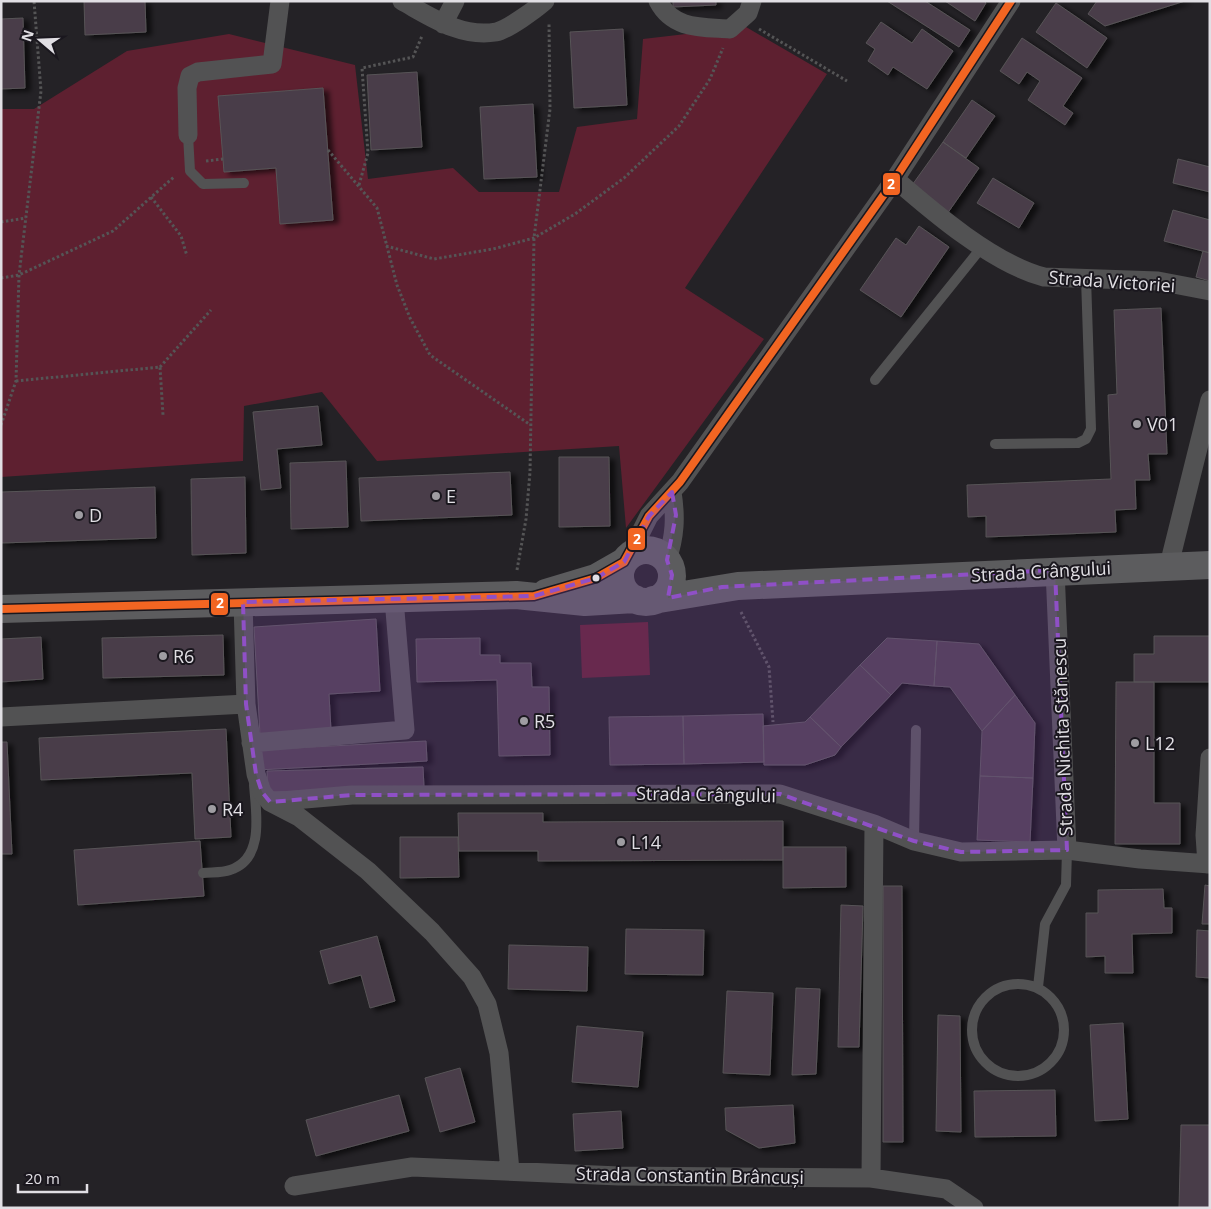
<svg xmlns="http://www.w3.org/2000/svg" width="1211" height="1209" font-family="'Open Sans',sans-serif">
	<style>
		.park { fill: #5e2030 }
		.building { fill: #4a3c48; stroke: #575457; filter: url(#shadow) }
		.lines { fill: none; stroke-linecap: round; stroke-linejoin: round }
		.path { stroke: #555556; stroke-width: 3; stroke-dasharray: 2.5 2.5; stroke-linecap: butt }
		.lane { stroke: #525253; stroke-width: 10 }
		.street { stroke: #525253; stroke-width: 19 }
		.secondary { stroke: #5c5c5e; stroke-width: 28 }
		.bus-1-casing { stroke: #1a171e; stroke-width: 11 }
		.bus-1 { stroke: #f26522; stroke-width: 8 }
		.marked { fill: #8f50c6; fill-opacity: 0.2; stroke: #8f50c6; stroke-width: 4; stroke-dasharray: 10 6; stroke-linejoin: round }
		.poi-dot { fill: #9f9da2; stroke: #1a171e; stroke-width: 2 }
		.bus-dot { fill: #e1dfe4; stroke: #1a171e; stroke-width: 2 }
		.labels { text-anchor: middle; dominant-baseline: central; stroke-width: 4; stroke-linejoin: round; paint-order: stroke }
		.street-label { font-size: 18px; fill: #e1dfe4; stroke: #1a171e }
		.poi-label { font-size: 18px; fill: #e1dfe4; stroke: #1a171e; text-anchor: start }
		.line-badge { stroke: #1a171e; stroke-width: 2 }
		.badge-label { font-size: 14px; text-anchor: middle; font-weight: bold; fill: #fff }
	</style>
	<defs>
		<filter id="shadow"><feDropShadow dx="5.5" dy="3" stdDeviation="2.5" flood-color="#0009"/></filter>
	</defs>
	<rect width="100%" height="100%" fill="#242226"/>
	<!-- park -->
	<path class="park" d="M 746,27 L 827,74 L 685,288 L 764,339 L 626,528 L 619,446 L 377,461 L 322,392 L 244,406 L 243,461 L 1,477 L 1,109 L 34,109 L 127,51 L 229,34 L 355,65 L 368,179 L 453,168 L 479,192 L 559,192 L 577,127 L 637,119 L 643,39 Z
		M 648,622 L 650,675 L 582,678 L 580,625 Z"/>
	<!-- building -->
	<path class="building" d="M 84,1 L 145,1 L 146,32 L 85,35 Z
		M 673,1 L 716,1 L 716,5 L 673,7 Z
		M 887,1 L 925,1 L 970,30 L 959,47 Z
		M 945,1 L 984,1 L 986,3 L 975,21 Z
		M 1097,1 L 1185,1 L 1105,26 L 1088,14 Z
		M 1056,3 L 1107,38 L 1087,68 L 1036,32 Z
		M 23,18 L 25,88 L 1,89 L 1,19 Z
		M 881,22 L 912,43 L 922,29 L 953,51 L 927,89 L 893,67 L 888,75 L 868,61 L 875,49 L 866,43 Z
		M 623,29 L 627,105 L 574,108 L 570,32 Z
		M 1022,38 L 1082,78 L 1063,106 L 1073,113 L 1065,125 L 1028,100 L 1040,81 L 1027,72 L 1019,84 L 1000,71 Z
		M 417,72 L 422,147 L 371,150 L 367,75 Z
		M 323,88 L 333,220 L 280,224 L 276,168 L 224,172 L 218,96 Z
		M 972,100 L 995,116 L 966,158 L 943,142 Z
		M 533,104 L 537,177 L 484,179 L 480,107 Z
		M 943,142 L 979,168 L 947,214 L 910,188 Z
		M 1178,159 L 1210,167 L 1210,192 L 1173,183 Z
		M 993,178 L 1034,203 L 1019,228 L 977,203 Z
		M 1173,210 L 1210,220 L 1210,253 L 1164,241 Z
		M 919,226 L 949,247 L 901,317 L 860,290 L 896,238 L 906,245 Z
		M 1203,251 L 1210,253 L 1210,281 L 1196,277 Z
		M 1161,308 L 1167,454 L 1148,454 L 1150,480 L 1135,480 L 1136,509 L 1115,510 L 1116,532 L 986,537 L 986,516 L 968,517 L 967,485 L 1111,479 L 1108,395 L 1117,394 L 1114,310 Z
		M 318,406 L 322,445 L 277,449 L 281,488 L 261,490 L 253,412 Z
		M 559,457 L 609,457 L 610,526 L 559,527 Z
		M 346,461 L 348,527 L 291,529 L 290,463 Z
		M 510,472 L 512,515 L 361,521 L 359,478 Z
		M 245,477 L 246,553 L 192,555 L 191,479 Z
		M 155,487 L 156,538 L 1,543 L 1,492 Z
		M 376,619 L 380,691 L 329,694 L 331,731 L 260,735 L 254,627 Z
		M 223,635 L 224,675 L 103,678 L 102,638 Z
		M 1154,636 L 1210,636 L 1210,682 L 1134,682 L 1134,654 L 1154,654 Z
		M 41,637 L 43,679 L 1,682 L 1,639 Z
		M 480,638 L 480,655 L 500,655 L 500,663 L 531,663 L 532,687 L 549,687 L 550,755 L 499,756 L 497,680 L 417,682 L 416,639 Z
		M 887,638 L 937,641 L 934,686 L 902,683 L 891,695 L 860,665 Z
		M 937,641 L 979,644 L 1015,695 L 982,731 L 950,687 L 934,686 Z
		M 860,665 L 891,695 L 841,747 L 810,717 Z
		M 1116,682 L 1154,682 L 1154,803 L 1180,803 L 1180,844 L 1115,844 Z
		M 1015,695 L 1035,723 L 1033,778 L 980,776 L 982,731 Z
		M 763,714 L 764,762 L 684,764 L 683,716 Z
		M 683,716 L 684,764 L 610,765 L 609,717 Z
		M 810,717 L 841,747 L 835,755 L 805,765 L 764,765 L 763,726 L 805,722 Z
		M 226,729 L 231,837 L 195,839 L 192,773 L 41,780 L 39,738 Z
		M 426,741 L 427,761 L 257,770 L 256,750 Z
		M 1,742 L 7,742 L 12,854 L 1,854 Z
		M 423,767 L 424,788 L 268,792 L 267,771 Z
		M 980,776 L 1033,778 L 1030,842 L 977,840 Z
		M 458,813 L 543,813 L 543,822 L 783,821 L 783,860 L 538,861 L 538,851 L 459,851 Z
		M 400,837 L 458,837 L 459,877 L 400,878 Z
		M 200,841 L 204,896 L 78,905 L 74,850 Z
		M 783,847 L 846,847 L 846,887 L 783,888 Z
		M 1205,885 L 1210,886 L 1210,924 L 1202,924 Z
		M 883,886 L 902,886 L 903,1142 L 883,1142 Z
		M 1163,889 L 1164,908 L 1172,908 L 1172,933 L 1132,934 L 1133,973 L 1105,973 L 1105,956 L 1086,957 L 1086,913 L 1098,913 L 1098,890 Z
		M 841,905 L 863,906 L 859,1047 L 838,1047 Z
		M 626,929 L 704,930 L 703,975 L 625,974 Z
		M 1197,930 L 1210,931 L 1210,978 L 1196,977 Z
		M 377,936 L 395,1001 L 370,1008 L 361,975 L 329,984 L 320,951 Z
		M 509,945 L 588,947 L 587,991 L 508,989 Z
		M 796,988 L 820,989 L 816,1074 L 792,1075 Z
		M 727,991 L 773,993 L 770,1075 L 723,1073 Z
		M 938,1015 L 960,1016 L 961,1132 L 936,1131 Z
		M 1123,1023 L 1128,1119 L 1095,1121 L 1090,1025 Z
		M 577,1026 L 643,1032 L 638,1087 L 572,1082 Z
		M 460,1068 L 475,1122 L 440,1132 L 425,1078 Z
		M 1055,1090 L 1056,1136 L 975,1137 L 974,1091 Z
		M 399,1095 L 409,1131 L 316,1156 L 306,1120 Z
		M 793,1105 L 795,1143 L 759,1148 L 726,1130 L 725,1108 Z
		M 621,1111 L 623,1148 L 575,1151 L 573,1114 Z
		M 1181,1125 L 1210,1125 L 1210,1208 L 1179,1208 Z"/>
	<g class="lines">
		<!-- path -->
		<path class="path" d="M 759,29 L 847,81
			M 328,150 L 377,208 L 397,285 L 410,318 L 430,355 L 529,424
			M 206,161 L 223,159
			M 359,185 L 368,153 L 362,68 L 413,57 L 422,36
			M 151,197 L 181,236 L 187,256
			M 1,222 L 26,218
			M 386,246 L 434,259 L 493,249 L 534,238 L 575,214 L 624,178 L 679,126 L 710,79 L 723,48
			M 1,278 L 19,275 L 113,231 L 175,176
			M 160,367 L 211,310
			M 16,381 L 160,367 L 163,415
			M 1,425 L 16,381 L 19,275 L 41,91 L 34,1
			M 517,570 L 526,519 L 530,472 L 534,238 L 550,109 L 549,23
			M 741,612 L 769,667 L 773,722"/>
		<!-- lane -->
		<path class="lane" d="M 188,135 L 190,171 L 203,184 L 244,183
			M 875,380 L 982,247
			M 995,444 L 1078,443 L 1086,439 L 1091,429 L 1086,278
			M 914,841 L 916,730
			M 203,873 C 211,872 222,873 230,870 C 265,859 256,812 254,785
			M972 1030a46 46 0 1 1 92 0a46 46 0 1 1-92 0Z
			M 1038,987 L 1045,924 L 1066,885 L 1067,850"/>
		<!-- street -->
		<path class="street" d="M 402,1 C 431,17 461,38 496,32 C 507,30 536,9 545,1
			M 658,1 C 673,30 702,27 730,29 L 748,13 L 752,1
			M 443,24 L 455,1
			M 188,135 L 187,88 L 190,76 L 198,72 L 272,64 L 280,1
			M 895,179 C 934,213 994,264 1044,277 L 1158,281 L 1210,291
			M 629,556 L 649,516 L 680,482 L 895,179 L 1011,1
			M 667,560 C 675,536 676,517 672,492
			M 1169,565 L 1210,400
			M 1055,570 L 1067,850 L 1140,859 L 1210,864
			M 243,602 L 246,704 L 256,774 L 262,792 L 270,802 L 299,817 L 368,871 L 432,932 L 472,977 L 487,1004 L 499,1053 L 510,1171
			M 1,717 L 246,704
			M 251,743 L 405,730 L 394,599
			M 270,802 L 352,795 L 780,794 L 874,824 L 871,1178
			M 874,824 L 914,841 L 961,852 L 1067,850
			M 1207,864 L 1205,835 L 1210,758
			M 294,1186 L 412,1167 L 619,1176 L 871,1178 L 946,1189 L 974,1208"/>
		<!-- secondary -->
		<path class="secondary" d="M620 576a26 26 0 1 1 52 0a26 26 0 1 1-52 0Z
			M 546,593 L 596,578 L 624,562
			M 653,600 L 738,586 L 1210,565
			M 1,609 L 516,595 L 585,602 L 635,599"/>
		<!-- bus-1 casing -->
		<g class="bus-1-casing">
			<path id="bus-1" d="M 1,609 L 534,596 L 596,578 L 624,562 L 649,516 L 680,482 L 895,179 L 1011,1"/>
		</g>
		<!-- bus-1 -->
		<use href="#bus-1" class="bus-1"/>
	</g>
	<!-- marked area -->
	<path class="marked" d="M 672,492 L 676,515 L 667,560 L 672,575 L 668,598 L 722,587 L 1055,570 L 1067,850 L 961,852 L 914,841 L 780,794 L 352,795 L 270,802 L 262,792 L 256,774 L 246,704 L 243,602 L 534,596 L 596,578 L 624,562 L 649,516 Z"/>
	<!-- markers -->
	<g class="poi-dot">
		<circle cx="1137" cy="424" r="5"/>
		<circle cx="436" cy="496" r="5"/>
		<circle cx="79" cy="515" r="5"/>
		<circle cx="163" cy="656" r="5"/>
		<circle cx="524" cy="721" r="5"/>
		<circle cx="1135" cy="743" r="5"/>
		<circle cx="212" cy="809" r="5"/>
		<circle cx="621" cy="842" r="5"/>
	</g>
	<circle class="bus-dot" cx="596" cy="578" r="4.5"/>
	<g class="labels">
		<!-- street labels -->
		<g class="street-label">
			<text transform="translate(1112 281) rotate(4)">Strada Victoriei</text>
			<text transform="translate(1041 571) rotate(-3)">Strada Crângului</text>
			<text transform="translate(1062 737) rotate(-92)">Strada Nichita Stănescu</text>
			<text transform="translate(706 794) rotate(1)">Strada Crângului</text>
			<text transform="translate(690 1175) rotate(1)">Strada Constantin Brâncuși</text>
		</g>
		<!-- poi labels -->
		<g class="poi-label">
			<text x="1147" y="424">V01</text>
			<text x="446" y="496">E</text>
			<text x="89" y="515">D</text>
			<text x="173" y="656">R6</text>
			<text x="534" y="721">R5</text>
			<text x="1145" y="743">L12</text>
			<text x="222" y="809">R4</text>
			<text x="631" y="842">L14</text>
		</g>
	</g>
	<g class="line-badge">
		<rect x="882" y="172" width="19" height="24" rx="5" fill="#f26522"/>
		<rect x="627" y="527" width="19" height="24" rx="5" fill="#f26522"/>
		<rect x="210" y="592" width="19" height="24" rx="5" fill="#f26522"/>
	</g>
	<g class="badge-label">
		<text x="891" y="189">2</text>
		<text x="637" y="544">2</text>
		<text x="220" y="608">2</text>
	</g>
	<!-- border -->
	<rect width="1211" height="1209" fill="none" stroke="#e1dfe4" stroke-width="5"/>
	<!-- north arrow -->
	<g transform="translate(40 40) rotate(289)" stroke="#1a171e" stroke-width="4" paint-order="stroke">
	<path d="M0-4L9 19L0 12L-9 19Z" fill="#e1dfe4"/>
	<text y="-8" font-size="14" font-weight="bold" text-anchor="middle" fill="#e1dfe4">N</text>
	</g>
	<!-- scale -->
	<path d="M18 1184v8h69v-8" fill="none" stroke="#e1dfe4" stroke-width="2.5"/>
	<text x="25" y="1184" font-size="15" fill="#e1dfe4" stroke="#1a171e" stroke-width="4" paint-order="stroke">20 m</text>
</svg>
